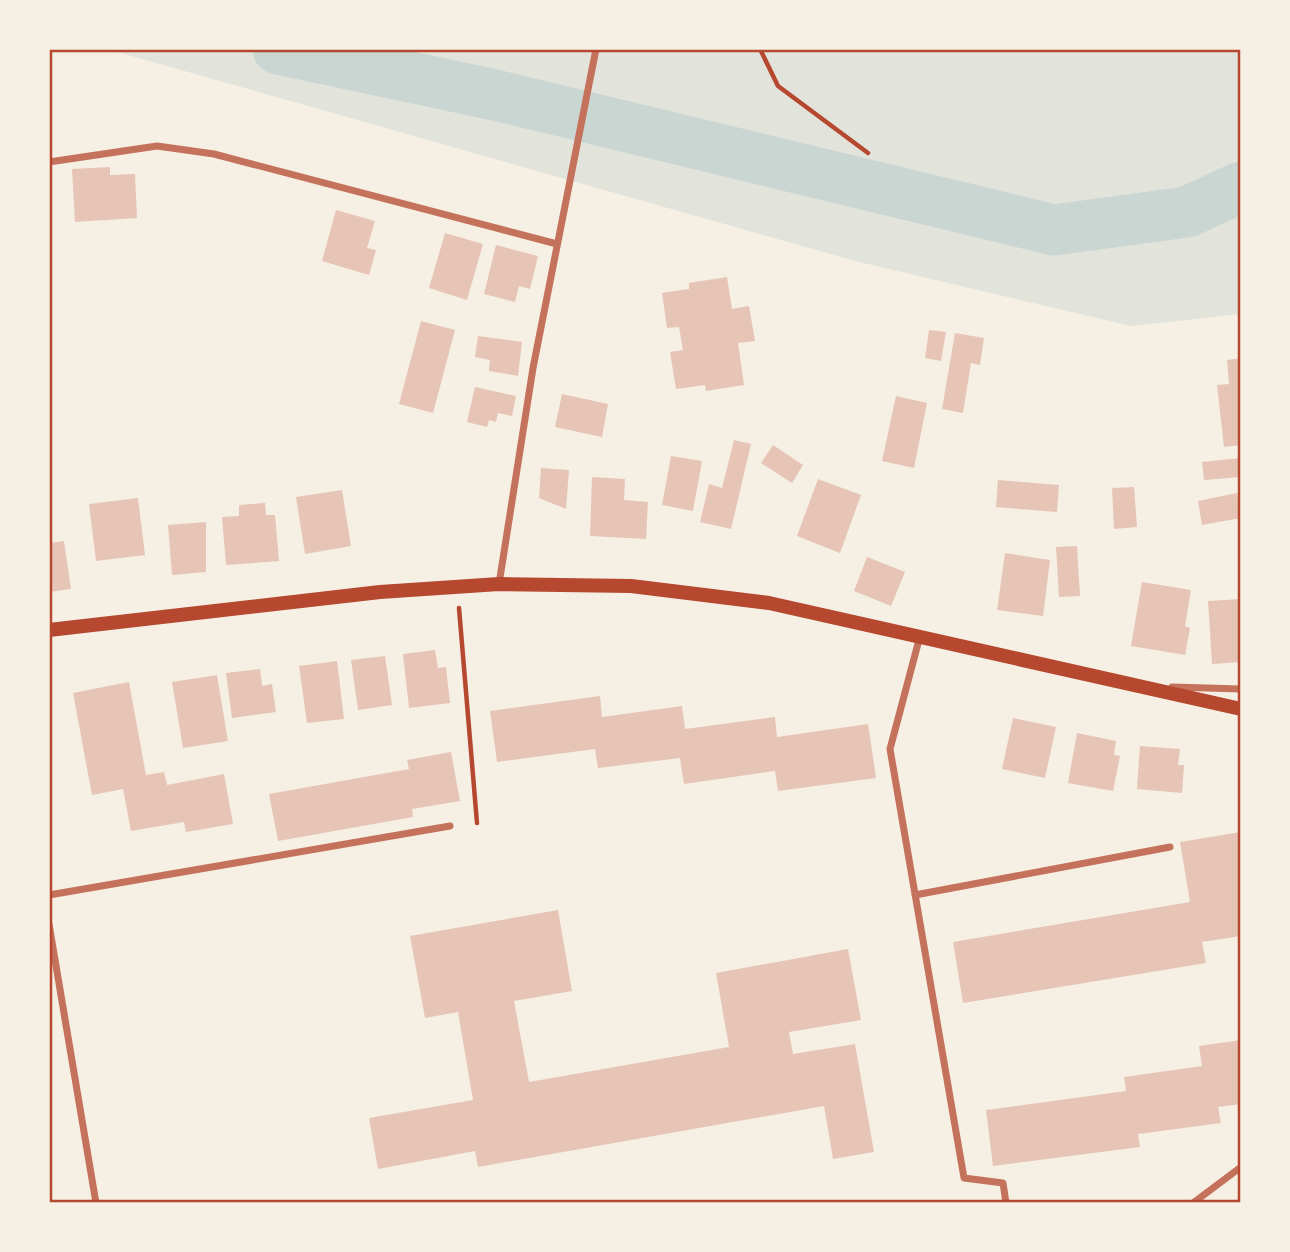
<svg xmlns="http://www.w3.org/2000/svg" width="1290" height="1252" font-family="Lato,sans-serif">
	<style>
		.green { fill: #e2e4dc }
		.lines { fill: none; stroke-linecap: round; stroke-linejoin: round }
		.river { stroke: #c9d6d2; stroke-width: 51 }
		.building { fill: #e6c5b7 }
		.path { stroke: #b5482f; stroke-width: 4.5 }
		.minor { stroke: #c5725c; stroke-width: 7 }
		.secondary { stroke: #b5482f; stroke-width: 14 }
		.neatline { fill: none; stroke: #b5482f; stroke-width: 2.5 }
	</style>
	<rect width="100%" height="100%" fill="#f6efe4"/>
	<!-- green -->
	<path class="green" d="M 107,49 L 1241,49 L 1241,314 L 1131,326 L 855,261 Z"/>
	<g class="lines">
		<!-- river -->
		<path class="river" d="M 278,49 L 495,95 L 1054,230 L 1187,212 L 1241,187"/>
	</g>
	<!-- building -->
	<path class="building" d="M 110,167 L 110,175 L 135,174 L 137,218 L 75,222 L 72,169 Z
		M 336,210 L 375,221 L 367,248 L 376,250 L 369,275 L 322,261 Z
		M 445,233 L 483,244 L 467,300 L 429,288 Z
		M 496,245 L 538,256 L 530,289 L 519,286 L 515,302 L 484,294 Z
		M 727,277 L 732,309 L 749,306 L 755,341 L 738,343 L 744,385 L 706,391 L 705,385 L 676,389 L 670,352 L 683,350 L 679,327 L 667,328 L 662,293 L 689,289 L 689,283 Z
		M 421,321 L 455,330 L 433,413 L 399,404 Z
		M 929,330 L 946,332 L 941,361 L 925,358 Z
		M 955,333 L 984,338 L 980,365 L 971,363 L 963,413 L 942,409 Z
		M 478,336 L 522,342 L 518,376 L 489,371 L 490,360 L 475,357 Z
		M 1241,358 L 1241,445 L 1224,447 L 1217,385 L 1229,384 L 1227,360 Z
		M 475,387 L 516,396 L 512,416 L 498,413 L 496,422 L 489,420 L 487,427 L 467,422 Z
		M 562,394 L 608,404 L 602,437 L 555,427 Z
		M 896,396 L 927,403 L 914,468 L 882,461 Z
		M 734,440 L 751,444 L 731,529 L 700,522 L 709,484 L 722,488 Z
		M 773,445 L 803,465 L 792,483 L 761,463 Z
		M 671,456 L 702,461 L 693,511 L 662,505 Z
		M 1241,458 L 1241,477 L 1204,480 L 1202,462 Z
		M 541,468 L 569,470 L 566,509 L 539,498 Z
		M 592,477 L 625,479 L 624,500 L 648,502 L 646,539 L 590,536 Z
		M 818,479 L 861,495 L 840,553 L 797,536 Z
		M 998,480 L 1059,485 L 1057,512 L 996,507 Z
		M 1134,487 L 1137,527 L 1114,529 L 1112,488 Z
		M 342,490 L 351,546 L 305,554 L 296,497 Z
		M 1237,493 L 1241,518 L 1202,525 L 1198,501 Z
		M 138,498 L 145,555 L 96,561 L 89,504 Z
		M 265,503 L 266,515 L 275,515 L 279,561 L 226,565 L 222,517 L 239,516 L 239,505 Z
		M 206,522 L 206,572 L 172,575 L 168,525 Z
		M 64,541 L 71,589 L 49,592 L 49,543 Z
		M 1077,546 L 1080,596 L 1059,597 L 1056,547 Z
		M 1005,553 L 1050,560 L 1043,616 L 997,610 Z
		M 867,557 L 905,572 L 891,606 L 854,591 Z
		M 1142,582 L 1191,590 L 1185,626 L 1190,628 L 1185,655 L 1131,646 Z
		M 1241,599 L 1241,662 L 1212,664 L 1208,601 Z
		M 435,650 L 438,668 L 446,667 L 450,703 L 409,708 L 403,654 Z
		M 385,656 L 392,705 L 358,710 L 351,660 Z
		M 337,661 L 344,719 L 307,723 L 299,666 Z
		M 260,669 L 262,686 L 272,684 L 276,712 L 232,718 L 226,673 Z
		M 217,675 L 228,741 L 183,748 L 172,682 Z
		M 129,682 L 146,775 L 164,772 L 167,785 L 224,774 L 233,824 L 186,832 L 184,822 L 131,831 L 123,789 L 92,795 L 73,693 Z
		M 600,696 L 602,717 L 682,706 L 685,729 L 775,717 L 777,737 L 868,724 L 876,778 L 778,791 L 775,771 L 684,784 L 680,758 L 598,768 L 595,749 L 497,762 L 490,711 Z
		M 1013,718 L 1056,727 L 1045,778 L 1002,769 Z
		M 1077,733 L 1116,741 L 1114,755 L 1120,756 L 1113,791 L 1068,783 Z
		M 1140,746 L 1180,749 L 1178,765 L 1184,765 L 1182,793 L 1137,789 Z
		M 451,752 L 460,801 L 412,809 L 413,817 L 278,841 L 269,794 L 409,769 L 407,760 Z
		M 1241,832 L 1241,936 L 1202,942 L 1206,963 L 963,1003 L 953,942 L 1190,902 L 1180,842 Z
		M 558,910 L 572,991 L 514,1001 L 529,1082 L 729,1047 L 716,973 L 848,949 L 861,1020 L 789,1032 L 793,1054 L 855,1044 L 874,1152 L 833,1159 L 824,1106 L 478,1167 L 475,1151 L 378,1169 L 369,1118 L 473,1100 L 458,1012 L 425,1018 L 410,936 Z
		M 1241,1040 L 1241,1104 L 1218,1107 L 1221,1123 L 1138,1134 L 1140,1147 L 993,1166 L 986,1110 L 1126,1091 L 1124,1077 L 1202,1066 L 1199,1046 Z"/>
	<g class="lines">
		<!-- path -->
		<path class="path" d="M 760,49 L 778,86 L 868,153
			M 459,608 L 477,823"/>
		<!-- minor -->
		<path class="minor" d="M 49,162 L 157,146 L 214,154 L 557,244
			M 499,584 L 533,368 L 596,49
			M 920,636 L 890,749 L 964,1178 L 1003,1183 L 1006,1203
			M 1172,687 L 1241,689
			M 49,895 L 450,826
			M 915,895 L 1170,847
			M 49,924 L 96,1203
			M 1193,1203 L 1241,1167"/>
		<!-- secondary -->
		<path class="secondary" d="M 49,630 L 380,592 L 499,584 L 631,586 L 769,603 L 1241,709"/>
	</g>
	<!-- border -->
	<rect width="1290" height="1252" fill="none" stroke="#f6efe4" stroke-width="102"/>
	<rect x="51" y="51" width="1188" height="1150" class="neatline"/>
</svg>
